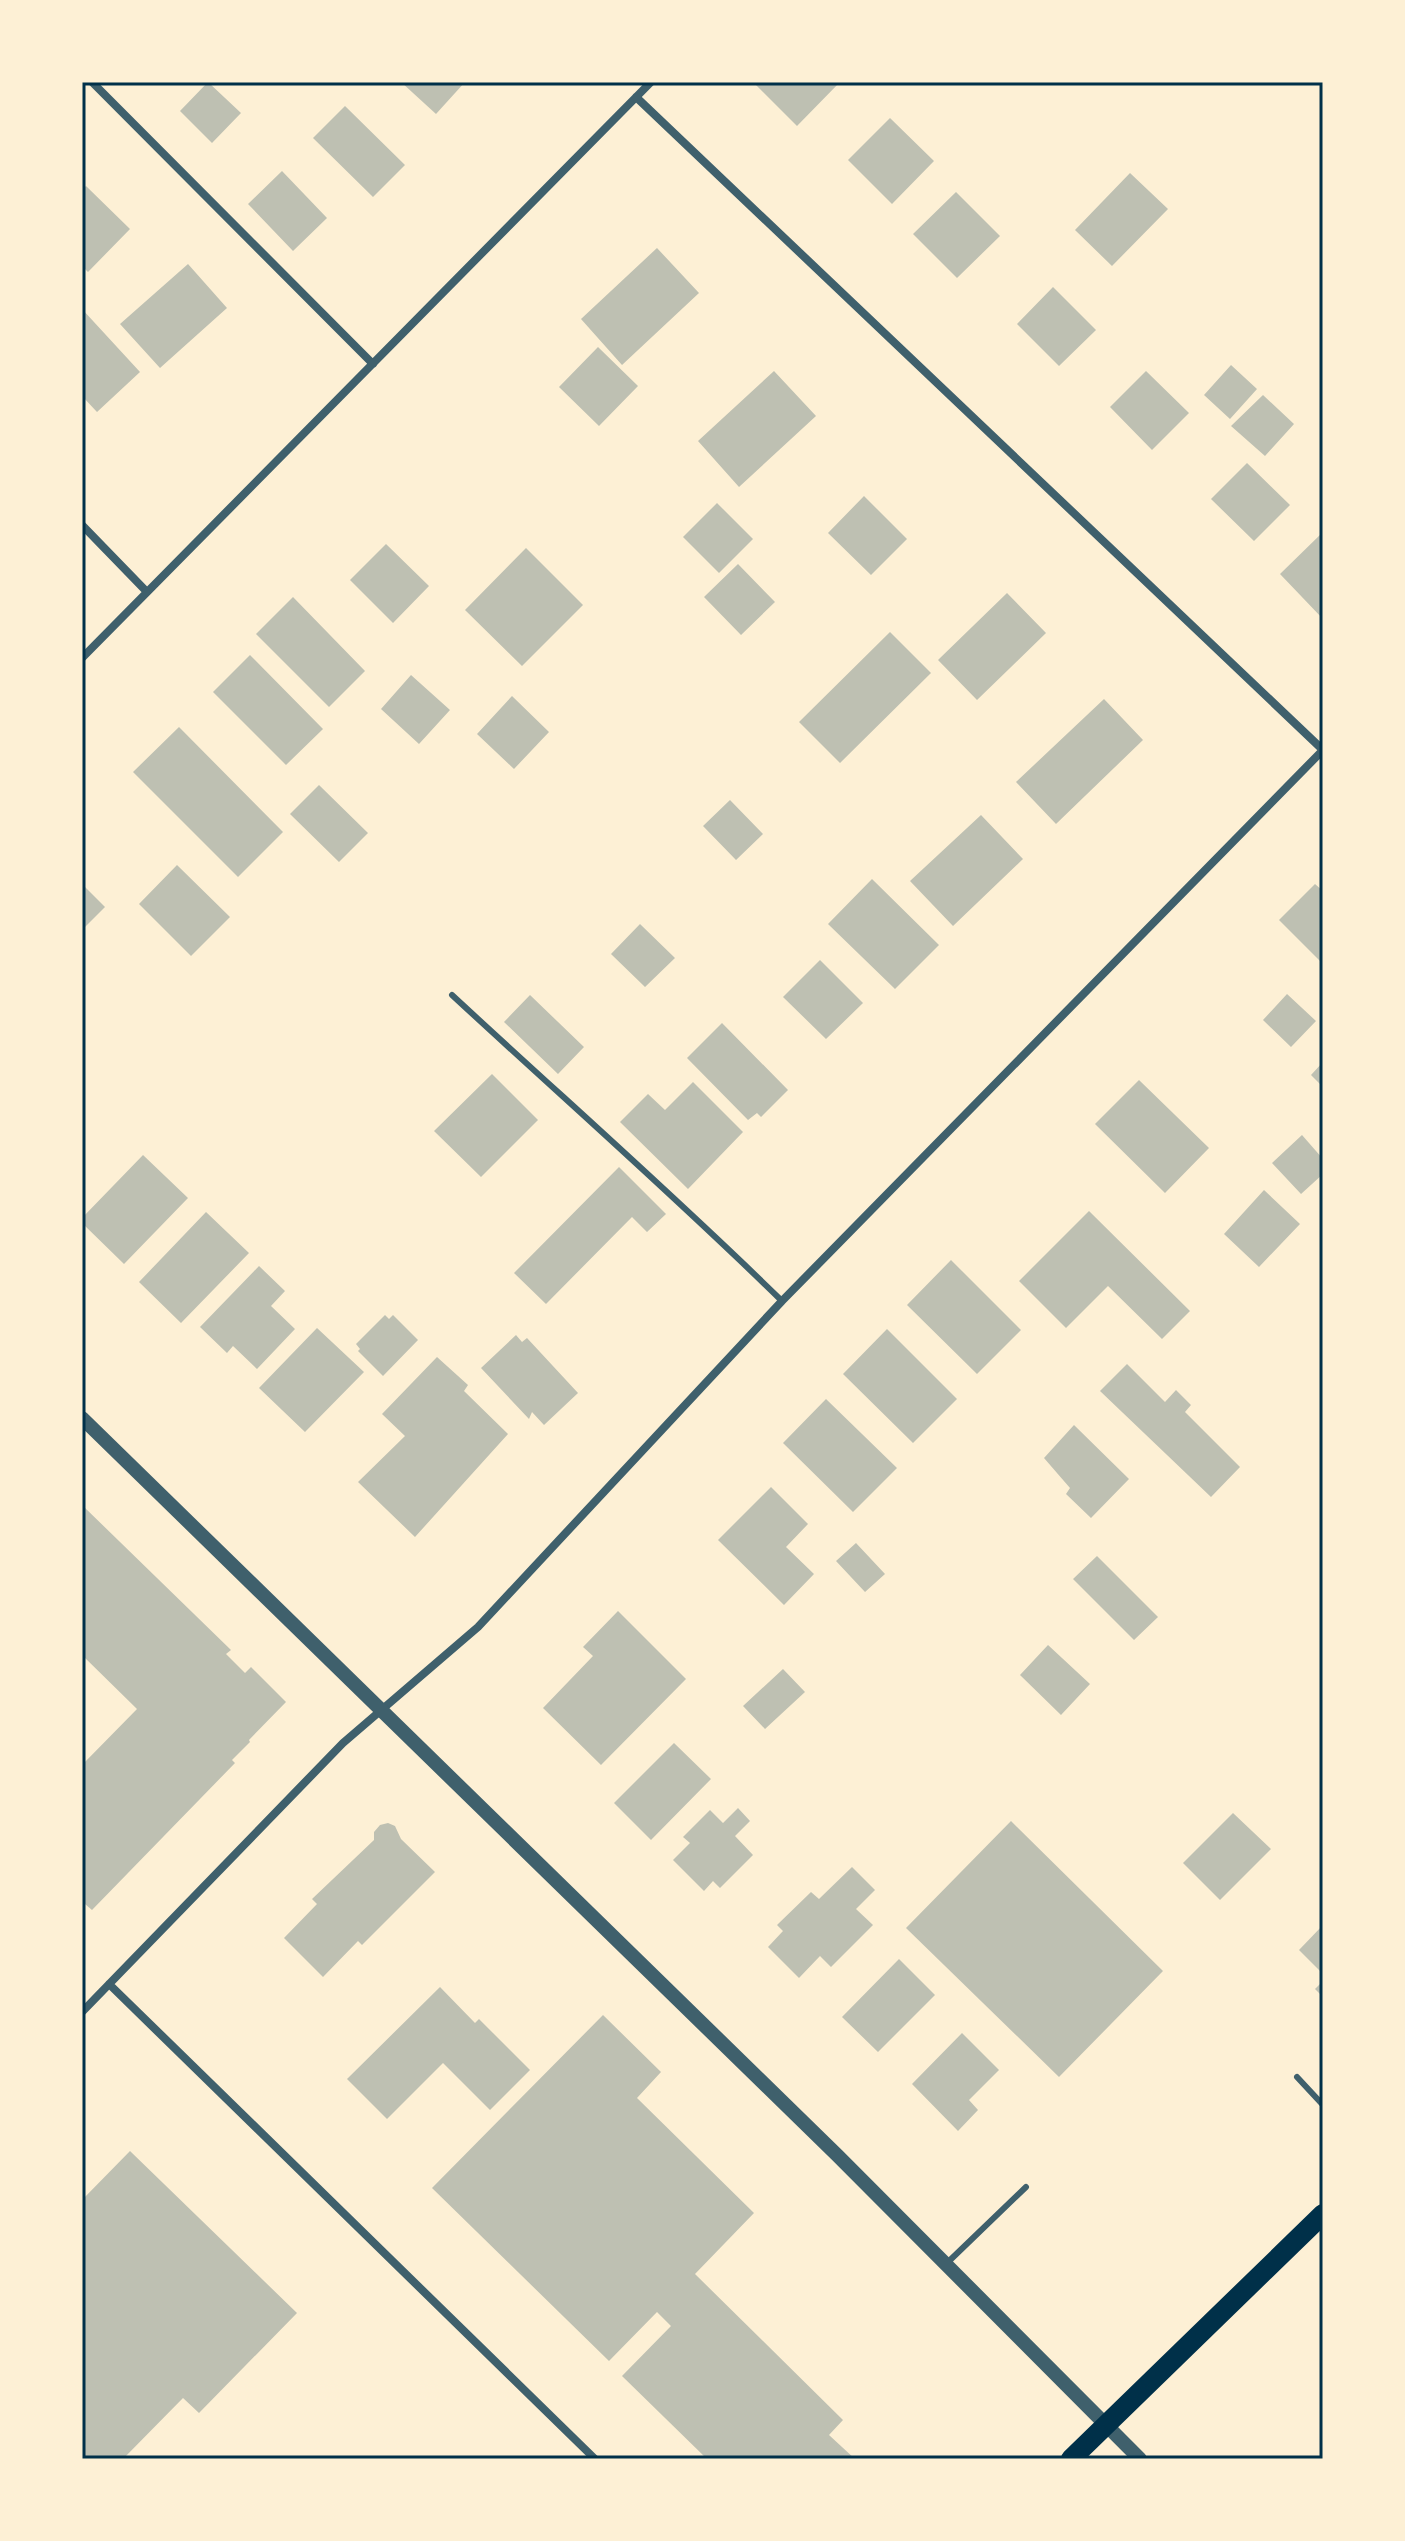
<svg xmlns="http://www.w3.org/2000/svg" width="1405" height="2541" font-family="'Nunito Sans',sans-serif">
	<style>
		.building { fill: #bec0b2 }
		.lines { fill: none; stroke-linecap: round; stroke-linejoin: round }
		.service { stroke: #3f606c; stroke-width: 6 }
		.minor { stroke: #3f606c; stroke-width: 8 }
		.tertiary { stroke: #3f606c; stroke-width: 14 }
		.primary { stroke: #003049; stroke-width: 20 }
		.neatline { fill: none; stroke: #003049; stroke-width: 3 }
	</style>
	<rect width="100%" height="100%" fill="#fdf0d5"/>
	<!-- building -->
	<path class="building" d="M 208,82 L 241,113 L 212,143 L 180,111 Z
		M 401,82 L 465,82 L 436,114 Z
		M 753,82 L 840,82 L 797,126 Z
		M 345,106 L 405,165 L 373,197 L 313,138 Z
		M 890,118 L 934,161 L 892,204 L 848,160 Z
		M 282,171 L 327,218 L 293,251 L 248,204 Z
		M 1130,173 L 1168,209 L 1112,266 L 1075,230 Z
		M 86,186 L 130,229 L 88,272 L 82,266 L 82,190 Z
		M 956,192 L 1000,236 L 957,278 L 913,234 Z
		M 657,248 L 699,293 L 622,365 L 581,319 Z
		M 188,264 L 227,308 L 160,368 L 120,324 Z
		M 1053,287 L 1096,330 L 1059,366 L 1017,324 Z
		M 82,309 L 140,372 L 97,412 L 82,396 Z
		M 598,347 L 638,386 L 599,426 L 559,387 Z
		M 1231,365 L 1257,389 L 1230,419 L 1204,395 Z
		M 774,371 L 816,416 L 739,487 L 698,441 Z
		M 1146,371 L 1189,413 L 1152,450 L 1110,407 Z
		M 1263,395 L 1294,424 L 1265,456 L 1231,426 Z
		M 1247,463 L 1290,505 L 1254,541 L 1211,499 Z
		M 864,496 L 907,539 L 871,575 L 828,533 Z
		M 717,503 L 753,539 L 719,573 L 683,537 Z
		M 1323,532 L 1323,619 L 1280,574 Z
		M 386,544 L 429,586 L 393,623 L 350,580 Z
		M 526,548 L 583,605 L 522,666 L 465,610 Z
		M 738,564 L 775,602 L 741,635 L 704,597 Z
		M 1007,593 L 1046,633 L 977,700 L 938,660 Z
		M 293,597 L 365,671 L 329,707 L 256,634 Z
		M 890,632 L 931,673 L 840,763 L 799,722 Z
		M 250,655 L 323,729 L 286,765 L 213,692 Z
		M 411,675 L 450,710 L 419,744 L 381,709 Z
		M 512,696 L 549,732 L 514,769 L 477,734 Z
		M 1104,699 L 1143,740 L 1056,824 L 1016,782 Z
		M 179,727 L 283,832 L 238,877 L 133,772 Z
		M 319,785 L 368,833 L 339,862 L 290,814 Z
		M 730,800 L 763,834 L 736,860 L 703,826 Z
		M 981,815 L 1023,859 L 953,926 L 910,881 Z
		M 177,865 L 230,917 L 191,956 L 139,904 Z
		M 872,879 L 939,945 L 895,989 L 828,924 Z
		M 82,884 L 105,907 L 82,930 Z
		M 1315,884 L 1323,891 L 1323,964 L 1279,920 Z
		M 640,924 L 675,958 L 645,987 L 611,954 Z
		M 820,960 L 863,1003 L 826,1039 L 783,997 Z
		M 1287,994 L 1316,1021 L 1291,1047 L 1263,1020 Z
		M 530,995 L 584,1047 L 558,1074 L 504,1022 Z
		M 722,1023 L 788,1090 L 761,1117 L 757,1113 L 748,1120 L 687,1058 Z
		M 1323,1062 L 1323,1087 L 1311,1075 Z
		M 492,1074 L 538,1120 L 481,1177 L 434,1131 Z
		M 1139,1080 L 1209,1148 L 1165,1193 L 1095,1124 Z
		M 693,1082 L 743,1132 L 688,1189 L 620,1122 L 648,1094 L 665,1110 Z
		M 1302,1135 L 1323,1159 L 1323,1174 L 1301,1194 L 1272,1163 Z
		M 143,1155 L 188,1198 L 124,1264 L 82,1223 L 82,1218 Z
		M 619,1167 L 666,1214 L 647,1232 L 632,1217 L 546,1304 L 514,1273 Z
		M 1264,1190 L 1300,1224 L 1259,1267 L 1224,1234 Z
		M 1089,1211 L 1190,1311 L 1162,1339 L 1108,1286 L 1066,1328 L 1019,1281 Z
		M 206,1212 L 249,1253 L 181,1323 L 139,1282 Z
		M 951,1260 L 1021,1330 L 977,1374 L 907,1305 Z
		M 259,1266 L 285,1291 L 271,1306 L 295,1329 L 257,1369 L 233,1346 L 227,1353 L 200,1327 Z
		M 385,1315 L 389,1319 L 393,1315 L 418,1340 L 383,1376 L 358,1351 L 360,1349 L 356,1344 Z
		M 317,1328 L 364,1372 L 305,1432 L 259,1388 Z
		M 887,1329 L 957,1399 L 913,1443 L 843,1374 Z
		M 516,1335 L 522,1342 L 527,1338 L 578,1393 L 544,1425 L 532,1412 L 529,1419 L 481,1368 Z
		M 437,1357 L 468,1385 L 464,1391 L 508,1434 L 415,1537 L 358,1482 L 405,1436 L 382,1414 Z
		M 1127,1364 L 1165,1402 L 1176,1390 L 1191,1405 L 1185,1412 L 1240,1467 L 1211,1497 L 1100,1391 Z
		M 826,1399 L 897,1468 L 853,1512 L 783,1443 Z
		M 1074,1425 L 1129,1479 L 1091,1518 L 1066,1494 L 1070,1488 L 1044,1458 Z
		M 771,1487 L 808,1524 L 786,1547 L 814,1574 L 784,1605 L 718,1540 Z
		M 82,1505 L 231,1650 L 226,1654 L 245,1673 L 251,1667 L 286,1702 L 249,1740 L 250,1742 L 232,1760 L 235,1763 L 92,1910 L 85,1904 L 82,1907 L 82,1765 L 137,1709 L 82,1655 Z
		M 856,1543 L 885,1574 L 865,1592 L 836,1561 Z
		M 1097,1556 L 1158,1617 L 1134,1640 L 1073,1579 Z
		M 618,1611 L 686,1679 L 601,1765 L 543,1708 L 593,1656 L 583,1647 Z
		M 1048,1645 L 1090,1684 L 1061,1715 L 1020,1675 Z
		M 783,1669 L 805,1692 L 765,1729 L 743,1706 Z
		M 674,1743 L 711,1779 L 651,1840 L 614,1803 Z
		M 738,1808 L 750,1821 L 735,1836 L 753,1855 L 720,1888 L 713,1881 L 704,1891 L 673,1860 L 690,1843 L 683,1837 L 710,1810 L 723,1823 Z
		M 1233,1813 L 1271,1849 L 1220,1900 L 1183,1863 Z
		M 1011,1821 L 1163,1971 L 1059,2077 L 906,1928 Z
		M 388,1823 L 395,1826 L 401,1839 L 435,1872 L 362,1945 L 358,1941 L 323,1977 L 284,1938 L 317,1904 L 312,1899 L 374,1840 L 374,1832 L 380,1825 Z
		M 852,1867 L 875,1890 L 856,1909 L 873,1925 L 831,1967 L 820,1956 L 799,1978 L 768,1947 L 783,1931 L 777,1925 L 811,1892 L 819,1899 Z
		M 1323,1925 L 1323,1974 L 1299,1950 Z
		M 899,1959 L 935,1995 L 878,2052 L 842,2017 Z
		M 1323,1981 L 1323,1997 L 1315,1989 Z
		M 440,1987 L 475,2023 L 479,2019 L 530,2070 L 490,2110 L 443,2063 L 387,2119 L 347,2079 Z
		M 603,2015 L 661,2072 L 637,2098 L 754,2213 L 695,2274 L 843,2420 L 829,2435 L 855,2459 L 707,2459 L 622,2376 L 671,2326 L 657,2312 L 609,2361 L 432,2188 Z
		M 962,2033 L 999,2070 L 969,2100 L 978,2110 L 958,2131 L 912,2084 Z
		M 130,2151 L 297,2313 L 199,2413 L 183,2398 L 123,2459 L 82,2459 L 82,2200 Z"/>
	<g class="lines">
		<!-- service -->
		<path class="service" d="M 452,995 C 562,1097 675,1196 782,1301
			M 1297,2077 L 1323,2105
			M 946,2264 L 1026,2187"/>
		<!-- minor -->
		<path class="minor" d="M 92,82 L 373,364
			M 636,97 L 1323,750
			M 82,525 L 147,592
			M 82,658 L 651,82
			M 109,1984 L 595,2459
			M 82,2012 L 343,1743 L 478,1627 L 782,1301 L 1323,750"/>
		<!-- tertiary -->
		<path class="tertiary" d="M 82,1418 L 837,2155 L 1140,2459"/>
		<!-- primary -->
		<path class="primary" d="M 1071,2459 L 1323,2214"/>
	</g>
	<!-- border -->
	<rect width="1405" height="2541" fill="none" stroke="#fdf0d5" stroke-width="168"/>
	<rect x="84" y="84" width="1237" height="2373" class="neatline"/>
</svg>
